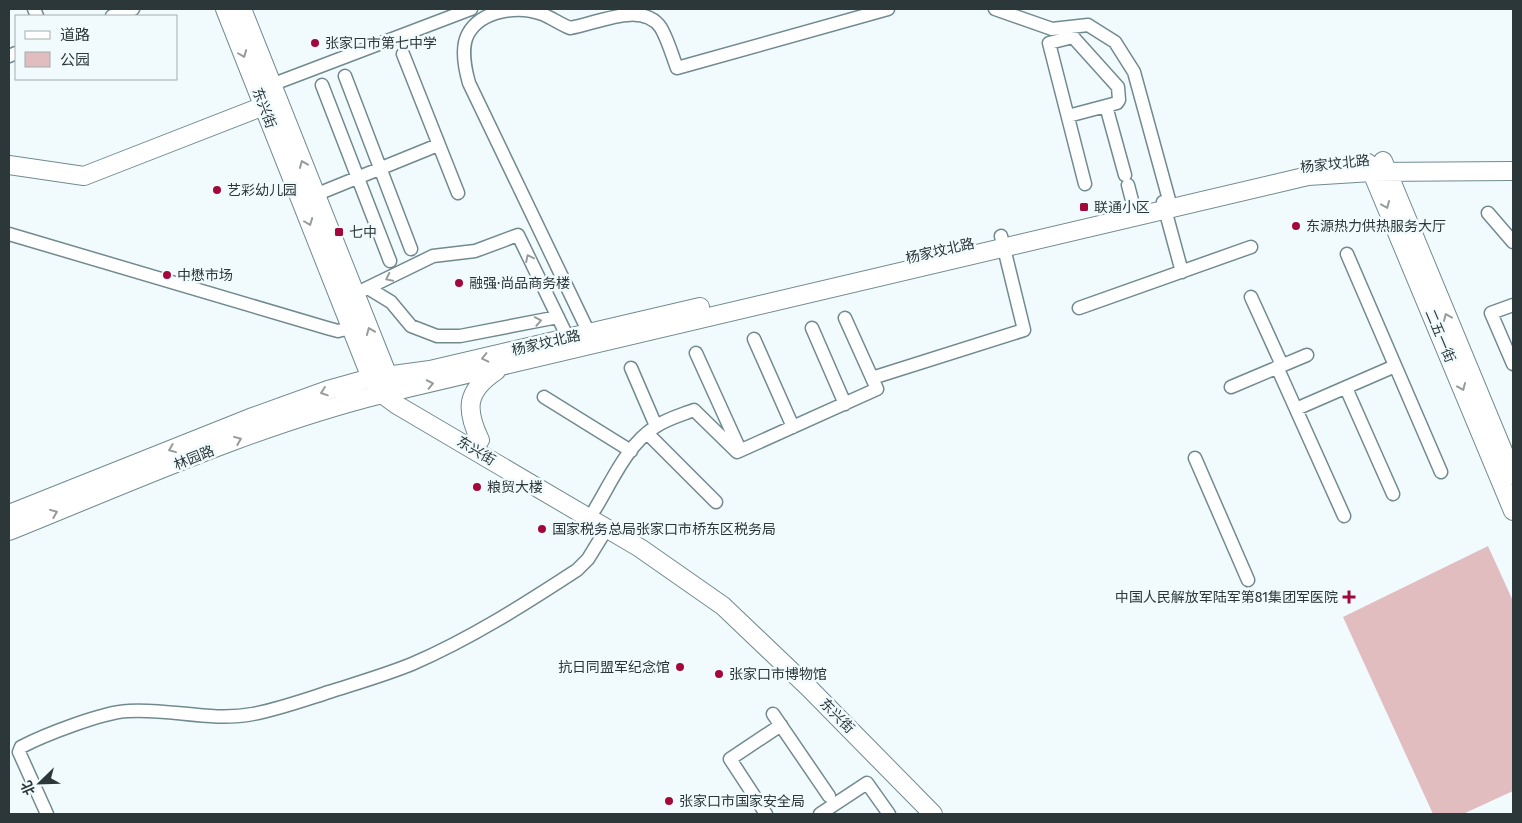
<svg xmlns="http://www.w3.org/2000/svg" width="1522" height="823" font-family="'Fira Sans','Noto Sans SC',sans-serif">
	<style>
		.green { fill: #e2bdc0 }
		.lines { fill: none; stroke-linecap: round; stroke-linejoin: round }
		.street-casing { stroke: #718a90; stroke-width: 15 }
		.secondary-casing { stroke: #718a90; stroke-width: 20 }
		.street { stroke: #fff; stroke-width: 12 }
		.secondary { stroke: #fff; stroke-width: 18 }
		.oneway { stroke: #969b9c }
		.poi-dot { fill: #a4083a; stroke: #f1fbfe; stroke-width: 2 }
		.labels { text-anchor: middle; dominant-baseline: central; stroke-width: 5; stroke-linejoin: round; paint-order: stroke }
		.poi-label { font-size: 14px; fill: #2c3739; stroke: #f1fbfe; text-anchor: start }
		.street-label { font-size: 14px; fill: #2c3739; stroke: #f1fbfe }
	</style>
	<rect width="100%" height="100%" fill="#f1fbfe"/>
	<!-- green -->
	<path class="green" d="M 1488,546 L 1513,601 L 1513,791 L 1463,814 L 1433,814 L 1343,617 Z"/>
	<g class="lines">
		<!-- street casing -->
		<g class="street-casing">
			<path id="street" d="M 34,9 L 37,16
				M 995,9 L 1052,29 L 1088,25 L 1115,42 L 1134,72 L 1171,207
				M 112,16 L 133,9
				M 403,54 L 458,193
				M 9,56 L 16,53
				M 345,76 L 411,249
				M 271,85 L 471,9
				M 322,85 L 390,261
				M 1106,106 L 1125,175
				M 1068,116 L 1117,103 L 1119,100 L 1118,87 L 1073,37 L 1049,43 L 1085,184
				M 1128,185 L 1136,216
				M 315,195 L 438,145
				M 1163,202 L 1182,272
				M 1488,213 L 1513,242
				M 9,234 L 327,328 L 338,331 L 351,328
				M 1347,254 L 1441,472
				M 368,288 L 391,302 L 411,326 L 437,336 L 460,336 L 558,317
				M 355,294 L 433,256 L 475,251 L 518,235 L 568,338
				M 1251,297 L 1282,365
				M 1513,305 L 1491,313 L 1513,364
				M 1079,308 L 1251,247
				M 812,328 L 845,404
				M 589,333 L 469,83 C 465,69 461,47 468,34 C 481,10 519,5 542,14 C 552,18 560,24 570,28 C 596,24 642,0 661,28 C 668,40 672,55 677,68 L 888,9
				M 754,339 L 793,427
				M 696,353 L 740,450
				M 1277,367 L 1344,516
				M 631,368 L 656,426
				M 872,378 L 1024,330 L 1001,236
				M 1231,387 L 1307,355
				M 1346,388 L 1393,494
				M 544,397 L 631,451
				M 1296,409 L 1395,366
				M 647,433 L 716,502
				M 1195,458 L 1248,580
				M 595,509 C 612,481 627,445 655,427 C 666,419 681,415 694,410 L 737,452 L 877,389 L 845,318
				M 773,714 L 829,796
				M 47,814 L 19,752 L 21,747 C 44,735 103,712 128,711 C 170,708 210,722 253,714 C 279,709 304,700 329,692 C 357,683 385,675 412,664 C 470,639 525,604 577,570 L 588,559 L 607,528
				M 766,814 L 730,759 L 781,725
				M 820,814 L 867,783 L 889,814"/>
		</g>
		<!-- secondary casing -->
		<g class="secondary-casing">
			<path id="secondary" d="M 225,9 L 371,378 L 382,394 L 397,405 L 640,548 L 723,606 L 809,688 L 933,814
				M 242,9 L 388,376 L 395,385
				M 1383,161 L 1513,475
				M 1368,163 L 1513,511
				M 9,165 L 84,176 L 274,102
				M 480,440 C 465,409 466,391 496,371
				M 9,514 L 250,418 L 328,390 L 371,378 L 430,370 L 700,307
				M 9,531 C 131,482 254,426 382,394 L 1308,176 L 1372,172 L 1513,171"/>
		</g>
		<!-- street -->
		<use href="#street" class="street"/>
		<!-- secondary -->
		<use href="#secondary" class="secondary"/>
	</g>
	<!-- one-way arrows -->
	<defs><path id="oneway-chevron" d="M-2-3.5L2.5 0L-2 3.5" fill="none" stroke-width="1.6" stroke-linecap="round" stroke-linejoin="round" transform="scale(1.25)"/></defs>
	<g class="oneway">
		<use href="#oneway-chevron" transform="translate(243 54) rotate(69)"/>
		<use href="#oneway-chevron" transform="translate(303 164) rotate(-112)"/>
		<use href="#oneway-chevron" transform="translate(1386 205) rotate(67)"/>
		<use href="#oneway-chevron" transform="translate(309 222) rotate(69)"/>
		<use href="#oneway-chevron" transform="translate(529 258) rotate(-116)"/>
		<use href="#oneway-chevron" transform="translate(389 278) rotate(154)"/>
		<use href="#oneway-chevron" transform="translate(1447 317) rotate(-113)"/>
		<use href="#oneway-chevron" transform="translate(538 321) rotate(-11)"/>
		<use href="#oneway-chevron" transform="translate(370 331) rotate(-112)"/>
		<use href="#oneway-chevron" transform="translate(485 358) rotate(167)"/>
		<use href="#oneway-chevron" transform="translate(430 384) rotate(-12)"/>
		<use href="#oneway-chevron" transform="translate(1462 387) rotate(67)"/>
		<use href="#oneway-chevron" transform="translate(324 392) rotate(161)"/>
		<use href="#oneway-chevron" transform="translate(238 440) rotate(-22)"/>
		<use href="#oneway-chevron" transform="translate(172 449) rotate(158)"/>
		<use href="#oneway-chevron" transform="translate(54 513) rotate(-22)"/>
	</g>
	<!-- markers -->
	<g class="poi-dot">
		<circle cx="315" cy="43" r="5"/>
		<circle cx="217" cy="190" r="5"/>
		<rect x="1079" y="202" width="10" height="10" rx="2.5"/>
		<circle cx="1296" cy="226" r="5"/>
		<rect x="334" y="227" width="10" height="10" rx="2.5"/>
		<circle cx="167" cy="275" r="5"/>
		<circle cx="459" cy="283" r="5"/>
		<circle cx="477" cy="487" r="5"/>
		<circle cx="542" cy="529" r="5"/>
		<path d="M1346.5 589.5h5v5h5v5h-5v5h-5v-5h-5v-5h5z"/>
		<circle cx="680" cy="667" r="5"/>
		<circle cx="719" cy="674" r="5"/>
		<circle cx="669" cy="801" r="5"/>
	</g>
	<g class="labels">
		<!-- poi labels -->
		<g class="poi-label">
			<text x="325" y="43">张家口市第七中学</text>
			<text x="227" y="190">艺彩幼儿园</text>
			<text x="1094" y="207">联通小区</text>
			<text x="1306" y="226">东源热力供热服务大厅</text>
			<text x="349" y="232">七中</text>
			<text x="177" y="275">中懋市场</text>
			<text x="469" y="283">融强·尚品商务楼</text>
			<text x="487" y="487">粮贸大楼</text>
			<text x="552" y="529">国家税务总局张家口市桥东区税务局</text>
			<text x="1338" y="597" text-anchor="end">中国人民解放军陆军第81集团军医院</text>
			<text x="670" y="667" text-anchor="end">抗日同盟军纪念馆</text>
			<text x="729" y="674">张家口市博物馆</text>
			<text x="679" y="801">张家口市国家安全局</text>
		</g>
		<!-- street labels -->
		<g class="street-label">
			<text transform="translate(264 108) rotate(69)">东兴街</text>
			<text transform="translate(1335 164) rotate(-6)">杨家坟北路</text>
			<text transform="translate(940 251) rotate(-13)">杨家坟北路</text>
			<text transform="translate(1440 336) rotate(67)">二五一街</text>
			<text transform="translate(546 343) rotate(-13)">杨家坟北路</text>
			<text transform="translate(476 451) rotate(31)">东兴街</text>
			<text transform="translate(194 458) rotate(-22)">林园路</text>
			<text transform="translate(837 716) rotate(45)">东兴街</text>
		</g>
	</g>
	<!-- border -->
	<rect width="1522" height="823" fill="none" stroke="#2c3739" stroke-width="20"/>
	<!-- legend -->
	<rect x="15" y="15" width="162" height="65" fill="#f1fbfe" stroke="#a2adaf"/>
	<rect x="25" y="31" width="25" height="8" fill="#ffffff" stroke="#a2adaf"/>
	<text x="60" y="40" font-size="15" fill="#2c3739">道路</text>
	<rect x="25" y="52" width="25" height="15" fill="#e2bdc0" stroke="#a2adaf"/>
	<text x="60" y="65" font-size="15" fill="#2c3739">公园</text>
	<!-- north arrow -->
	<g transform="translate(40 783) rotate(247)" stroke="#f1fbfe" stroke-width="4" paint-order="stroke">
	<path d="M0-4L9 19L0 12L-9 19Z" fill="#2c3739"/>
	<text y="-8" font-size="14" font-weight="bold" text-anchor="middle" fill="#2c3739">北</text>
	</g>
</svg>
